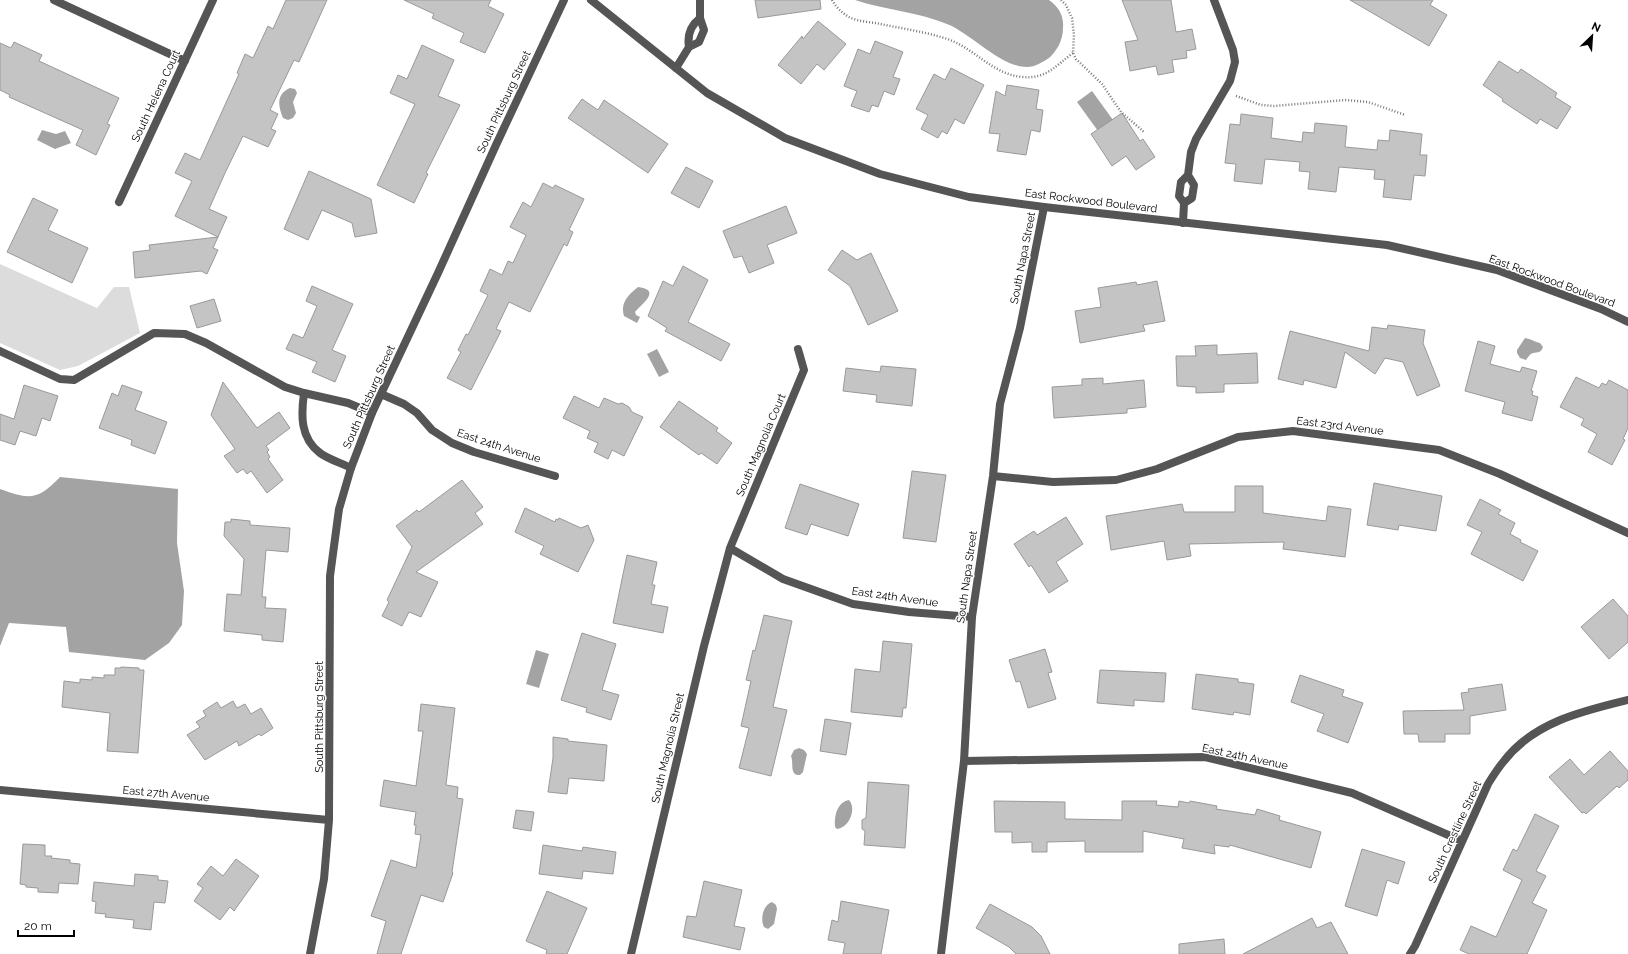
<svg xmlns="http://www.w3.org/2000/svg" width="1628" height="954" font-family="Raleway,sans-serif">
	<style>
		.green { fill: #dcdcdc }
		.water { fill: #a3a3a3 }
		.building { fill: #c4c4c4; stroke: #999 }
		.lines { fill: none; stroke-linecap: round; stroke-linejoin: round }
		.path { stroke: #777; stroke-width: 2.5; stroke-dasharray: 1 2; stroke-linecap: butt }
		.service { stroke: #555; stroke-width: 8 }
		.minor { stroke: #555; stroke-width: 8 }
		.tertiary { stroke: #555; stroke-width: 8 }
		.labels { text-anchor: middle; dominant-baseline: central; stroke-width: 3; stroke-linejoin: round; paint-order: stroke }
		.street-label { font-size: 11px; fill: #000; stroke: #fff }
	</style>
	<rect width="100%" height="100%" fill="#fff"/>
	<!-- green -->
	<path class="green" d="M 0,264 L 97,308 L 114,287 L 129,287 L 140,333 L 78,366 L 60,370 L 0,343 Z"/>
	<!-- water -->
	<path class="water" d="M 855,0 L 1049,0 C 1059,7 1064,16 1063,28 C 1063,40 1057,51 1049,58 C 1043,62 1035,67 1027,67 C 1000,67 972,34 947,24 C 918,12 885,10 855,0 Z
		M 290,88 L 295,89 L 297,93 L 293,102 L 296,113 L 293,118 L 288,120 L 283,118 C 278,106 276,94 290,88 Z
		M 1092,91 L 1113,120 L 1098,131 L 1077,102 Z
		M 42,130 L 56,134 L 65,131 L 71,143 L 55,149 L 37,140 Z
		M 638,287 C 663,290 640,305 635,312 L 636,315 L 640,317 L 637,323 L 624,316 C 620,303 628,295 638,287 Z
		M 1525,338 C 1531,339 1535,342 1540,343 L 1543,347 C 1541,353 1538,352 1533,353 C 1530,354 1528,357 1526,360 L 1520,358 L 1517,353 L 1517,350 Z
		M 657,349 L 669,372 L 659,377 L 647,354 Z
		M 60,477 L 178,489 L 177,543 L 184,591 L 182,625 L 169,643 L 145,660 L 69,652 L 66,627 L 9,623 L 0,646 L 0,489 C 30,500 38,500 60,477 Z
		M 536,650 L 549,654 L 539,688 L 526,684 Z
		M 799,748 L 804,750 L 807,754 L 803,772 L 800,775 C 789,776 794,763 791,756 L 794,750 Z
		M 849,800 C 857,809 849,828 837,829 L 835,827 C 834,816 837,802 849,800 Z
		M 772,902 L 776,905 L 777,909 L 774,924 L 768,929 L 764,927 C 760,919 763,905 772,902 Z"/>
	<!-- building -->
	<path class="building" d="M 286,0 L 327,0 L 299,62 L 294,60 L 270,110 L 278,114 L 271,129 L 276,131 L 268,147 L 243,136 L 225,173 L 209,209 L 227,217 L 218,237 L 175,216 L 192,181 L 175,173 L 185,153 L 200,160 L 239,74 L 237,73 L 245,54 L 253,58 L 268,26 L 273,29 Z
		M 404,0 L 491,0 L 488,6 L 504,14 L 485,53 L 460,42 L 464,33 L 432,18 L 434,14 Z
		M 755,0 L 820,0 L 821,9 L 758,18 Z
		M 1122,0 L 1171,0 L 1176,32 L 1192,29 L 1196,49 L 1186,51 L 1187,58 L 1172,60 L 1174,72 L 1158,75 L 1156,66 L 1130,71 L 1125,42 L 1138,40 Z
		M 1350,0 L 1433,0 L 1430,5 L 1447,15 L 1429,46 Z
		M 818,21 L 846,44 L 824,70 L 817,64 L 801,84 L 778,65 L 802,36 L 803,39 Z
		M 875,41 L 903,52 L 893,77 L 900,79 L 894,95 L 884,91 L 878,107 L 872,105 L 869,112 L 851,106 L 857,91 L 844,86 L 858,49 L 870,54 Z
		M 14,42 L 42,55 L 39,61 L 119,98 L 107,124 L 110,125 L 96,155 L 76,145 L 83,130 L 9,97 L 10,95 L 0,90 L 0,43 L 11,48 Z
		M 422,45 L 454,60 L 438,96 L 460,105 L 426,173 L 428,174 L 414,203 L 377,185 L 415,104 L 390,93 L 398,75 L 407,79 Z
		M 1499,61 L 1518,73 L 1521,69 L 1557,93 L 1555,97 L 1571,107 L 1557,129 L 1540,119 L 1537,124 L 1502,101 L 1503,99 L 1483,85 Z
		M 951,68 L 984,85 L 964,124 L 955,119 L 947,134 L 942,131 L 938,138 L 921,129 L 928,115 L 916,109 L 934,74 L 945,80 Z
		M 1007,85 L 1039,90 L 1036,109 L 1043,110 L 1040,132 L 1031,130 L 1026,155 L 997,151 L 1000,134 L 989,133 L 996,91 L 1005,96 Z
		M 582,99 L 598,110 L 604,100 L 668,144 L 648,173 L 568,118 Z
		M 1122,113 L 1140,141 L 1143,139 L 1155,157 L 1136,170 L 1126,156 L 1112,166 L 1091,134 Z
		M 1241,114 L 1273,118 L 1271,138 L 1302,142 L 1303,132 L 1314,133 L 1315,123 L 1347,126 L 1345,147 L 1377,150 L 1378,140 L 1389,141 L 1390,130 L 1422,134 L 1420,155 L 1427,155 L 1425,176 L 1414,175 L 1411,200 L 1383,197 L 1385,180 L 1374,179 L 1375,170 L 1339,167 L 1336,192 L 1308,189 L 1310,172 L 1299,171 L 1300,162 L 1265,159 L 1262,184 L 1234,181 L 1236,164 L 1225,163 L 1230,124 L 1240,125 Z
		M 686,167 L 713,181 L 699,208 L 671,193 Z
		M 309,171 L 371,199 L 377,233 L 355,237 L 352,223 L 322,210 L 308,240 L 284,229 Z
		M 543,183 L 553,188 L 555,185 L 584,199 L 569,230 L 573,232 L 567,246 L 564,244 L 530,312 L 509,302 L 496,329 L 501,331 L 471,390 L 447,378 L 461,352 L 458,350 L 466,334 L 468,335 L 488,295 L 480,291 L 490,269 L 502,275 L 508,261 L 513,263 L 526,235 L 510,227 L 523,202 L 531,207 Z
		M 33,198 L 58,210 L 48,230 L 88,248 L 72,283 L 7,252 Z
		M 786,206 L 797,233 L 767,245 L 774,263 L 749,273 L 742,256 L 734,258 L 723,231 Z
		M 218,237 L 213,248 L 218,250 L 207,274 L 201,271 L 135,278 L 133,252 L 150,250 L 149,245 Z
		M 842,250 L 857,260 L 871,253 L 898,311 L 868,325 L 850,286 L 828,270 Z
		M 683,266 L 708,280 L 688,322 L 730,344 L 721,361 L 665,331 L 667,328 L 648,316 L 663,281 L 673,286 Z
		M 1157,281 L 1165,321 L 1143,325 L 1145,331 L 1080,343 L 1075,311 L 1101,307 L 1098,288 L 1136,282 L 1137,285 Z
		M 312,286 L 353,304 L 332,350 L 346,356 L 335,382 L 312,372 L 317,362 L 286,349 L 293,334 L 303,338 L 317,306 L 306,301 Z
		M 214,299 L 221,321 L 197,328 L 190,306 Z
		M 1388,325 L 1425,330 L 1423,343 L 1440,386 L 1417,396 L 1403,362 L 1385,358 L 1375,374 L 1345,352 L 1336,388 L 1304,380 L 1303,385 L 1278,379 L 1290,331 L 1369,351 L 1372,327 L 1387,329 Z
		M 1478,341 L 1495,346 L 1490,364 L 1520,372 L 1522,367 L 1537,371 L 1531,391 L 1533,391 L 1532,395 L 1538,397 L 1532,421 L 1502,413 L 1505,402 L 1465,391 Z
		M 1217,345 L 1217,355 L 1257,353 L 1258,383 L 1224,384 L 1224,392 L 1196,393 L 1196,387 L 1177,386 L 1176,356 L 1196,356 L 1195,346 Z
		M 881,366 L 916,369 L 912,406 L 876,402 L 877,395 L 843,391 L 846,368 L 880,372 Z
		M 1576,377 L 1599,388 L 1602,383 L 1606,385 L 1609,380 L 1628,390 L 1628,428 L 1623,439 L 1625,440 L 1612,465 L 1588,452 L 1597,434 L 1581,425 L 1584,419 L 1560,407 Z
		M 1103,378 L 1103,384 L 1144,380 L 1146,407 L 1127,409 L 1127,413 L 1054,418 L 1052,387 L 1082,385 L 1082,379 Z
		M 223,382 L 257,428 L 279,412 L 290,428 L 266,446 L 269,450 L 267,452 L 270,457 L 268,459 L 283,480 L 267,493 L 251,471 L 247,474 L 243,469 L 237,473 L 224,456 L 235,449 L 211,415 Z
		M 24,385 L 58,396 L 50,421 L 42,418 L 36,436 L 20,431 L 15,445 L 0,440 L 0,414 L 14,419 Z
		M 122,385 L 142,392 L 135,410 L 167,422 L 155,454 L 131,445 L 132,440 L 99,428 L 112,393 L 118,396 Z
		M 574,396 L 599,408 L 604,398 L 618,404 L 622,403 L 629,407 L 632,412 L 643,417 L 624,456 L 612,450 L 608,459 L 594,452 L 598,443 L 587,438 L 590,431 L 563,418 Z
		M 679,401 L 718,428 L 716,431 L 732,443 L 717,464 L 701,453 L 699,455 L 660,427 Z
		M 912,471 L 946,475 L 936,542 L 903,538 Z
		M 462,480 L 483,507 L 475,513 L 483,524 L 416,572 L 438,582 L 421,617 L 409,612 L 402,626 L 382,616 L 389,602 L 387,600 L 412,547 L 396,526 L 417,510 L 419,512 Z
		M 1374,483 L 1442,496 L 1436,531 L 1399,525 L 1398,530 L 1367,525 Z
		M 800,484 L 859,504 L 848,536 L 811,524 L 807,535 L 785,528 Z
		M 1235,486 L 1263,486 L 1263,513 L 1326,521 L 1328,506 L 1351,509 L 1345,557 L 1283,549 L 1284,542 L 1189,544 L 1191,556 L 1167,560 L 1164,541 L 1111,550 L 1106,516 L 1182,504 L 1184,512 L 1235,512 Z
		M 1480,499 L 1501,510 L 1498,514 L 1515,523 L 1510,534 L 1521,540 L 1520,542 L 1538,551 L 1523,581 L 1471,554 L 1482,532 L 1467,525 Z
		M 525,508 L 555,522 L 556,519 L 558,520 L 559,518 L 581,528 L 588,525 L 594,540 L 578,572 L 540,554 L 544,546 L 515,532 Z
		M 1066,517 L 1083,544 L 1056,562 L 1068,581 L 1049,593 L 1031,565 L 1029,567 L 1014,544 L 1034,531 L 1037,535 Z
		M 231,519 L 250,521 L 250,525 L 290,528 L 288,552 L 266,550 L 262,597 L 266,597 L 265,608 L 286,609 L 283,642 L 262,640 L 262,635 L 224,631 L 227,594 L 241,595 L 244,559 L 224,536 L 225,522 L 231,522 Z
		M 627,555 L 657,562 L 652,585 L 655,585 L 651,604 L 668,607 L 663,633 L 613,623 Z
		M 1613,599 L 1628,616 L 1628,642 L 1609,659 L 1581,627 Z
		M 764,615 L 792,621 L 773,707 L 787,710 L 771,776 L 739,768 L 749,728 L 741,726 L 751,681 L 746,680 L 753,650 L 755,651 Z
		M 582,633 L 616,644 L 602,690 L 619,695 L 611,720 L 586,712 L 587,708 L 561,700 Z
		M 883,641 L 912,644 L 906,708 L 903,708 L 902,717 L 851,712 L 855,669 L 880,672 Z
		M 1045,649 L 1052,672 L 1048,673 L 1056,699 L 1028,708 L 1020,681 L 1016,682 L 1009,660 Z
		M 121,667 L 139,668 L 139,670 L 144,670 L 138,753 L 107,751 L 110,713 L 62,707 L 64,681 L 80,683 L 80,679 L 92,680 L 92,677 L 104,678 L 104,675 L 115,675 L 115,668 L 120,668 Z
		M 1100,670 L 1166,673 L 1164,702 L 1134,700 L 1134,706 L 1097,703 Z
		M 1196,674 L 1238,679 L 1238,682 L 1254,684 L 1250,715 L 1234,712 L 1233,715 L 1192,709 Z
		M 1300,675 L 1344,690 L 1342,696 L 1363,703 L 1348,743 L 1317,731 L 1324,714 L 1291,702 Z
		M 1502,684 L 1506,710 L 1470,716 L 1470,734 L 1445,734 L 1445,742 L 1419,742 L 1418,734 L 1404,734 L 1403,711 L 1464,710 L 1461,693 L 1469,692 L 1468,689 Z
		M 233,701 L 237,708 L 245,704 L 251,714 L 261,708 L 273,728 L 261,736 L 259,734 L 239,746 L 237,741 L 205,760 L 187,735 L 200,727 L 196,722 L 206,716 L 203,711 L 217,702 L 221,708 Z
		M 421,704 L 455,708 L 446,785 L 458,787 L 457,798 L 463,799 L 452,872 L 453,873 L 443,902 L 421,895 L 401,954 L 377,954 L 386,921 L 371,916 L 391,860 L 416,868 L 421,835 L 415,834 L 416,825 L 414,825 L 416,812 L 380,806 L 384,780 L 416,786 L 423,731 L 418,731 Z
		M 825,719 L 851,723 L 846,755 L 820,751 Z
		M 553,737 L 568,739 L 568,741 L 607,745 L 604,781 L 569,778 L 567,794 L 548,792 L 553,758 Z
		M 1610,751 L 1628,771 L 1628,780 L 1619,788 L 1617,786 L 1586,814 L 1584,812 L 1582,813 L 1549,777 L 1570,759 L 1584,775 Z
		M 868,782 L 909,785 L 905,848 L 864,845 L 865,831 L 862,829 L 862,820 L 866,818 Z
		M 994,801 L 1065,802 L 1065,819 L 1122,820 L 1122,801 L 1157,801 L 1156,805 L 1178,807 L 1179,801 L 1189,803 L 1190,801 L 1217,806 L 1216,809 L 1255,815 L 1257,809 L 1280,816 L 1279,820 L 1321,832 L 1311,868 L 1230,845 L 1229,847 L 1214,845 L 1215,854 L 1182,848 L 1184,839 L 1143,831 L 1143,852 L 1085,852 L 1085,841 L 1047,842 L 1047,852 L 1032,852 L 1032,842 L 1012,843 L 1012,832 L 995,832 Z
		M 516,810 L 534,812 L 531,831 L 513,828 Z
		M 1535,814 L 1559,826 L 1536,871 L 1546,876 L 1532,903 L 1547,910 L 1527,954 L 1469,954 L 1460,950 L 1471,926 L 1496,937 L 1522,880 L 1503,870 L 1513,849 L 1517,851 Z
		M 23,844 L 45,845 L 45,856 L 52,856 L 51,858 L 70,860 L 70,863 L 80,864 L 78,884 L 59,883 L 58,893 L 38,892 L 38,888 L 26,887 L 26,885 L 20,884 Z
		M 543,845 L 582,851 L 583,847 L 616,852 L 613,874 L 583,871 L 582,879 L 539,874 Z
		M 1362,849 L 1405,862 L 1398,884 L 1387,880 L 1377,916 L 1345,906 Z
		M 236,859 L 259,876 L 234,911 L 230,907 L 220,920 L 194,901 L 203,888 L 197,884 L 211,866 L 223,876 Z
		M 135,874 L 158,876 L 158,880 L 168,881 L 165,903 L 154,902 L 151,930 L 133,928 L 134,920 L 105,917 L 106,914 L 95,913 L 96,902 L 92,901 L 94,882 L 134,886 Z
		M 704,881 L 742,890 L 734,926 L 745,928 L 740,950 L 683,937 L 687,916 L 696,917 Z
		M 547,891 L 587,908 L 567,954 L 546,954 L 547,950 L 526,941 Z
		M 841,901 L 889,910 L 881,954 L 843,954 L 845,943 L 828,940 L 832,920 L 838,922 Z
		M 990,904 L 1032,927 L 1041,936 L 1050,954 L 1016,954 L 1009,947 L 976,928 Z
		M 1312,918 L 1317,928 L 1331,922 L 1348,954 L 1243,954 Z
		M 1224,939 L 1225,954 L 1179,954 L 1179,944 Z"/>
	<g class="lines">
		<!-- path -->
		<path class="path" d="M 832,0 C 836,7 842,13 849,17 C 857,21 867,22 876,23 C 898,28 922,31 944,38 C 973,46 991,74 1022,77 C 1047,79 1055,66 1073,53
			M 1061,0 L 1066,5 L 1072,18 L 1074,35 L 1073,53 L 1076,59 L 1102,84 L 1121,112 L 1144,132
			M 1236,96 L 1261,105 L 1274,106 L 1345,100 L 1368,102 L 1405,115"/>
		<!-- service -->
		<path class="service" d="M 0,351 L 60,379 L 74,380 L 154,333 L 185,334 L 206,343 L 285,387 L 304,393 L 348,403 L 372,413
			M 304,393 C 301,415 300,438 320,453 C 328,459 341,463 351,468"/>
		<!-- minor -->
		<path class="minor" d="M 54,0 L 185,61
			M 689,47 C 687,35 690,26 700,18
			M 676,68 L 689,47 L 699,42 L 704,30 L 700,18 L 700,0
			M 119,202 L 213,0
			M 1184,203 L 1192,198 L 1194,185 L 1188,175
			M 1183,223 L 1184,203 L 1179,196 L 1181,182 L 1188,175 L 1191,152 L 1196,139 L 1230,81 L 1235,62 L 1233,50 L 1214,0
			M 381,394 L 404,404 L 417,413 L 432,430 L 452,443 L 474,452 L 555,476
			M 993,476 L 1053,482 L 1116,480 L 1157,469 L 1238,437 L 1293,431 L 1439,450 L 1500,474 L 1628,533
			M 730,548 L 783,579 L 853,604 L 909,612 L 972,617
			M 964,761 L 1205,757 L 1352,793 L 1462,841
			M 0,790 L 329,820
			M 310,954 L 324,879 L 329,820 L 330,576 L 339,509 L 351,468 L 372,413 L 438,273 L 496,145 L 564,0
			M 631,954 L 704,646 L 730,548 L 804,370 L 798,349
			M 941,954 L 964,761 L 972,617 L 993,476 L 1000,404 L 1020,328 L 1044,207
			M 1410,954 L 1415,946 L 1488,784 C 1493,776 1498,768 1504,761 C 1534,722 1583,711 1628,700"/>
		<!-- tertiary -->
		<path class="tertiary" d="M 591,0 L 707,93 L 785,138 L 880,174 L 969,197 L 1044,207 L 1387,245 L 1497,270 L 1601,309 L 1628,322"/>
	</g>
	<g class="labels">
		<!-- street labels -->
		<g class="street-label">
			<text transform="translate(156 96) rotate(-65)">South Helena Court</text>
			<text transform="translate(504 102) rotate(-65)">South Pittsburg Street</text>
			<text transform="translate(1091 201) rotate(7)">East Rockwood Boulevard</text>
			<text transform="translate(1023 258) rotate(-79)">South Napa Street</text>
			<text transform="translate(1552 281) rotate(20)">East Rockwood Boulevard</text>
			<text transform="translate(369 397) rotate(-66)">South Pittsburg Street</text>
			<text transform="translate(1340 426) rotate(7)">East 23rd Avenue</text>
			<text transform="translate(761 445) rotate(-67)">South Magnolia Court</text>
			<text transform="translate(499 446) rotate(18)">East 24th Avenue</text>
			<text transform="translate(967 577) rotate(-82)">South Napa Street</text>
			<text transform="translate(895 597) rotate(8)">East 24th Avenue</text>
			<text transform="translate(319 717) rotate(-90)">South Pittsburg Street</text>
			<text transform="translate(668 748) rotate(-77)">South Magnolia Street</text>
			<text transform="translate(1245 757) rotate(12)">East 24th Avenue</text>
			<text transform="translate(166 794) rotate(5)">East 27th Avenue</text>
			<text transform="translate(1455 832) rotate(-65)">South Crestline Street</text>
		</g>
	</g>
	<!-- north arrow -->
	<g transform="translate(1592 36) rotate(25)" stroke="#ffffff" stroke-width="3" paint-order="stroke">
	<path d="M0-3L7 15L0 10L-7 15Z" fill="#000000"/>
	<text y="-6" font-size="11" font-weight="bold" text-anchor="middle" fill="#000000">N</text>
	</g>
	<!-- scale -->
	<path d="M18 930v6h56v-6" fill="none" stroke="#000000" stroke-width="2"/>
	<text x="24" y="930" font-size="12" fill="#000000" stroke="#ffffff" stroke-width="3" paint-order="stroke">20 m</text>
</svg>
